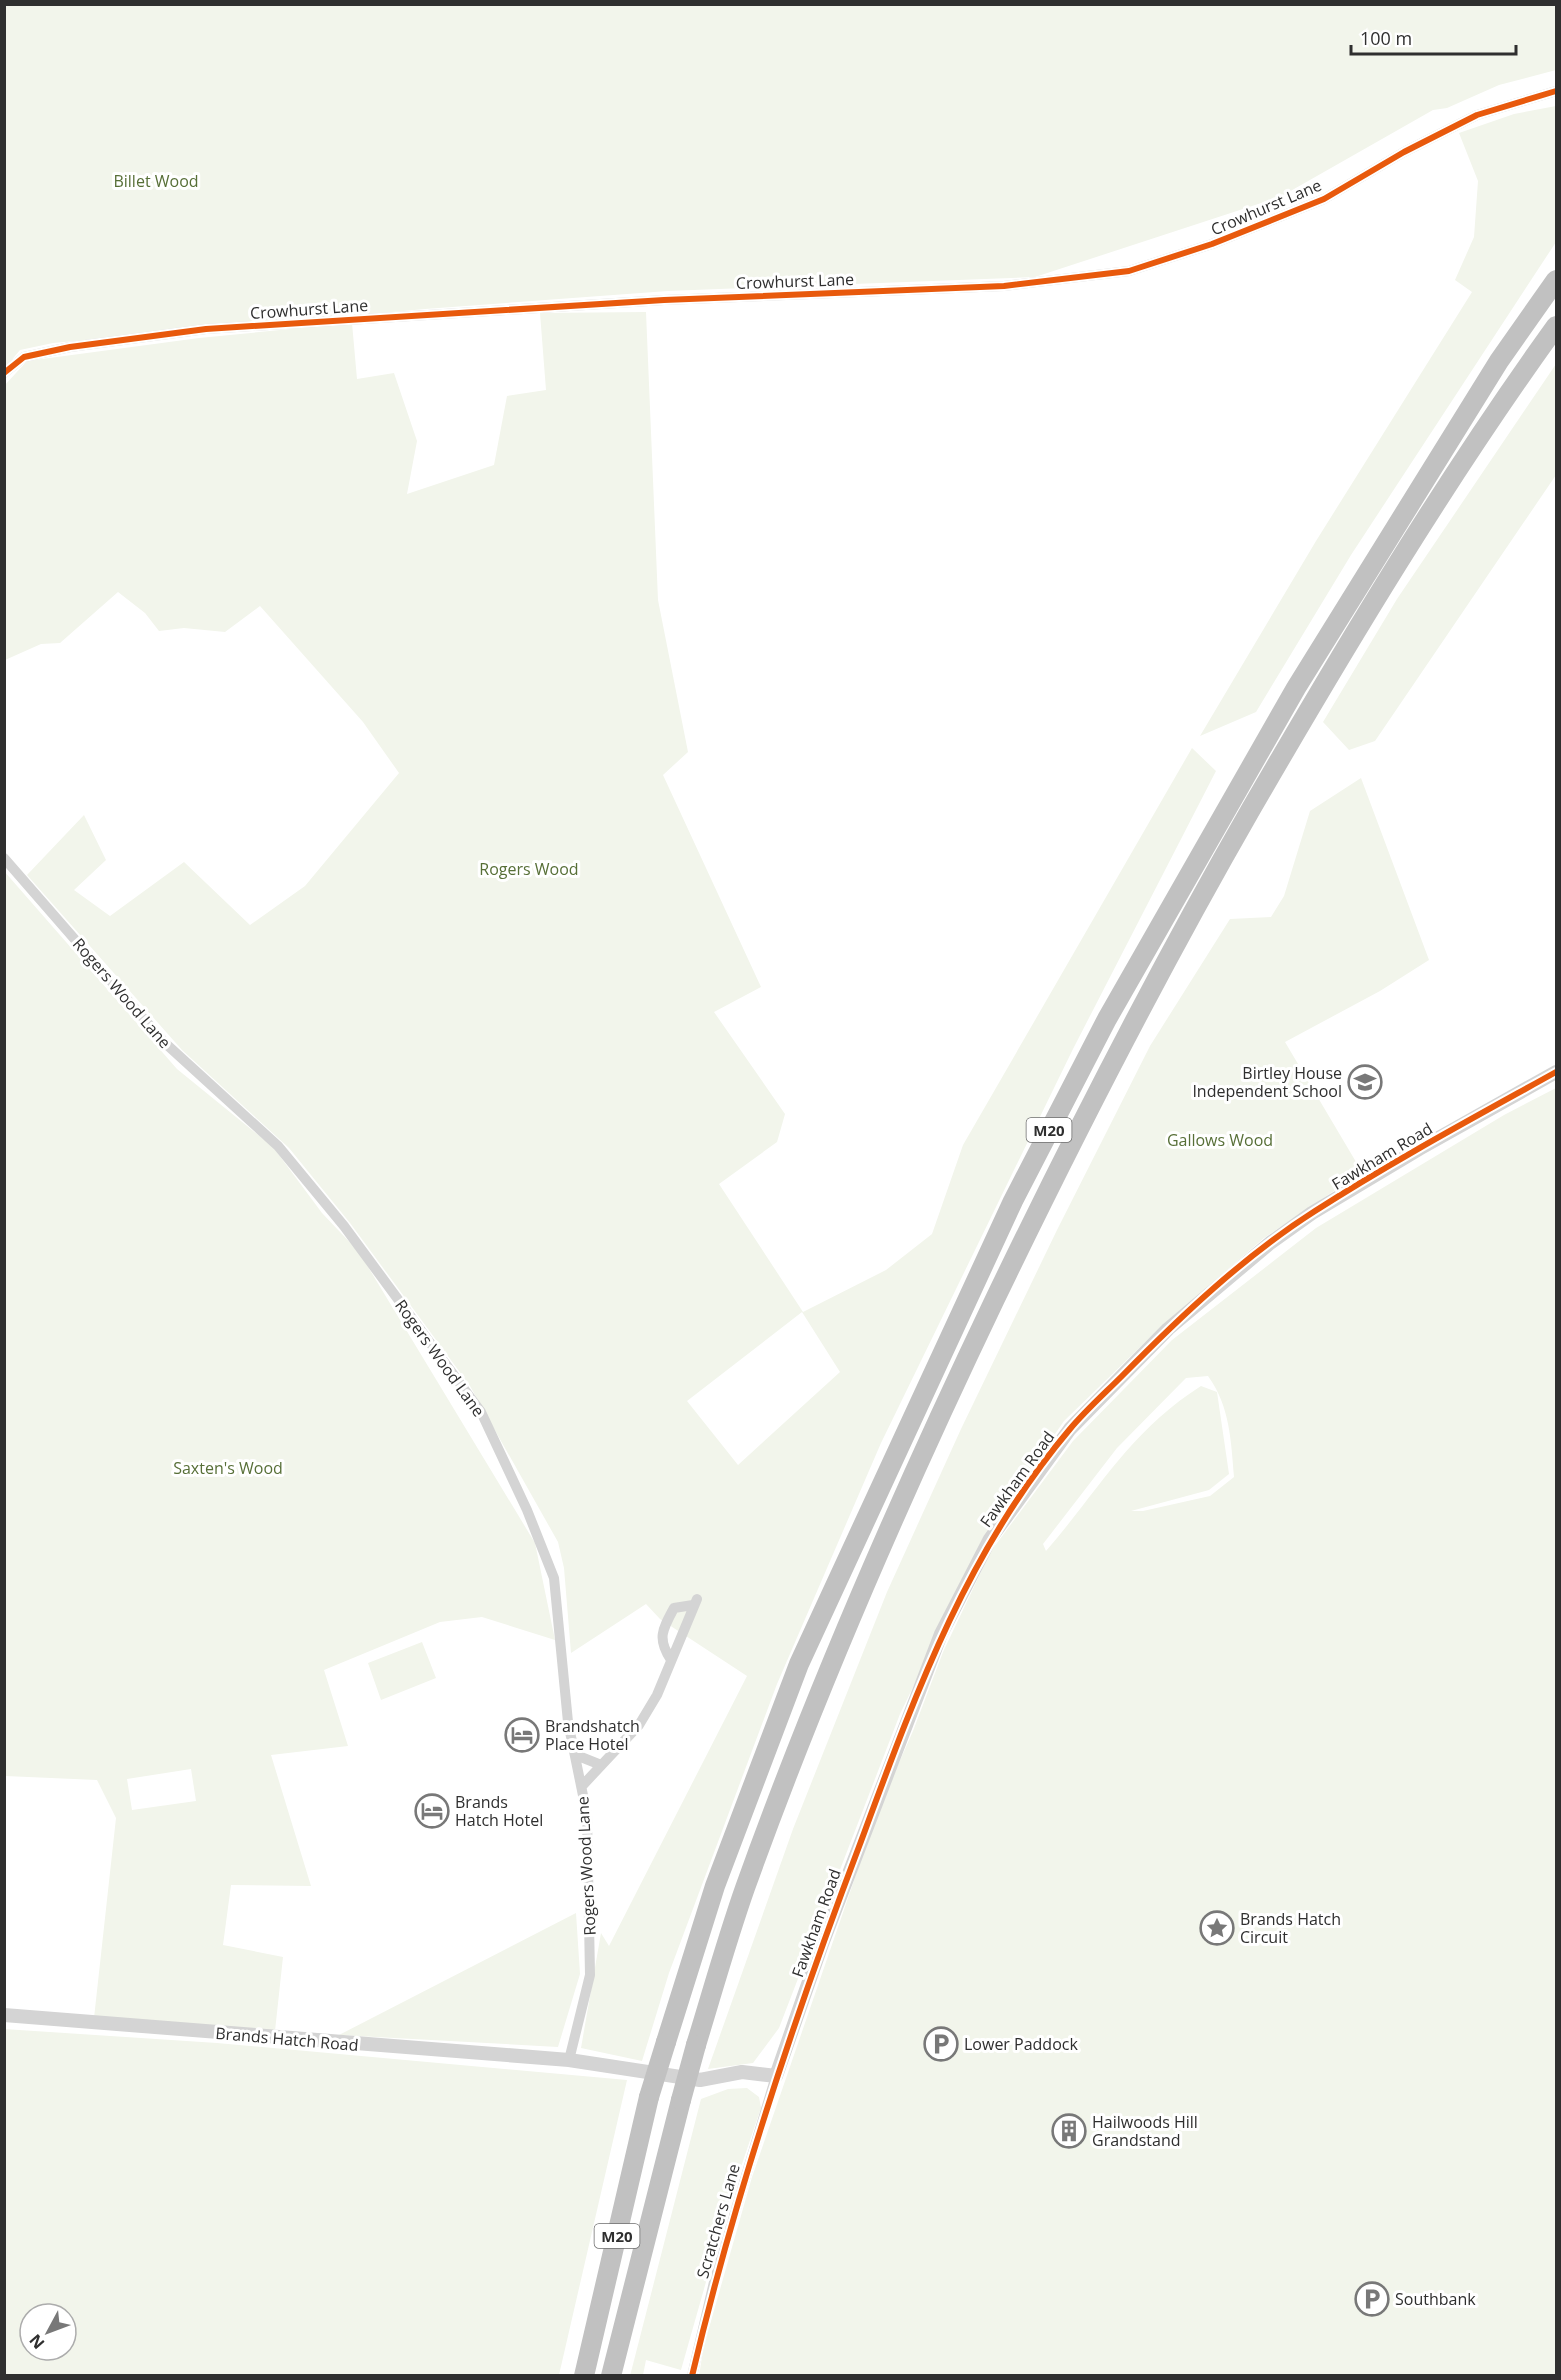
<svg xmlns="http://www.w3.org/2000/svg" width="1561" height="2380" font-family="'Open Sans',sans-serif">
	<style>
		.green { fill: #f2f5eb; fill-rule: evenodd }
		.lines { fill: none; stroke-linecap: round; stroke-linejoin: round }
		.minor { stroke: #d4d4d4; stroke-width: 10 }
		.tertiary { stroke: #d4d4d4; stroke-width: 14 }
		.motorway { stroke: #c1c1c1; stroke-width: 20 }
		.motorway-bridge { stroke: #c1c1c1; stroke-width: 20 }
		.cycleway-casing { stroke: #fff; stroke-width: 10 }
		.cycleway { stroke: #e8590c; stroke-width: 6 }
		.labels { text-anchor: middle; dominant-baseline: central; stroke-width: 6; stroke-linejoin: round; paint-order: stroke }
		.shield { fill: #fff; stroke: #6d6d6d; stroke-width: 1.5 }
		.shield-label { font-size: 15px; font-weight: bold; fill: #2f2f2f }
		.park-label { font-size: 16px; fill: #576f37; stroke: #fff }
		.street-label { font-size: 16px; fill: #2f2f2f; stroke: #fff }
		.poi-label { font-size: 16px; fill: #2f2f2f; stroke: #fff; text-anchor: start }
	</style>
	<rect width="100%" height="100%" fill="#fff"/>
	<!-- green -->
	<path class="green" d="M 1556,4 L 1556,70 L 1499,85 L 1447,108 L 1433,110 L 1280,197 L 1035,277 L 668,291 L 425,309 L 53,343 L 20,350 L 5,368 L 4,5 Z
		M 1556,106 L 1556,242 L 1351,555 L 1256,712 L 1200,736 L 1316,541 L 1472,292 L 1455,280 L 1474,237 L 1478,181 L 1459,133 L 1514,114 Z
		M 646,312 L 658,600 L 688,752 L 663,775 L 761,987 L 714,1012 L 785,1114 L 777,1142 L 719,1184 L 803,1312 L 886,1270 L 932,1234 L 963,1145 L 1192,748 L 1216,771 L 1073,1049 L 881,1443 L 777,1684 L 669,1973 L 642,2061 L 581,2048 L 601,1933 L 609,1946 L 747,1676 L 660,1619 L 646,1604 L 571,1653 L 564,1568 L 558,1542 L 470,1386 L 350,1223 L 289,1148 L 182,1050 L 27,875 L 84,815 L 106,860 L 74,890 L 110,916 L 184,862 L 250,925 L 305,886 L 399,773 L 363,722 L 260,606 L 225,632 L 184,628 L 159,631 L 145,613 L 118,592 L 60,643 L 41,644 L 5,660 L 4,386 L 27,361 L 199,338 L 352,323 L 357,379 L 394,373 L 417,441 L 407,494 L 494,465 L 507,396 L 546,390 L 540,313 ZM 802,1312 L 840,1372 L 738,1465 L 687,1401 Z
		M 1556,364 L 1556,475 L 1375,741 L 1349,750 L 1323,722 L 1397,599 Z
		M 1361,778 L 1429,960 L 1380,991 L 1285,1042 L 1362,1172 L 1264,1238 L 1165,1323 L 1064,1421 L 989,1529 L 900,1714 L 779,2028 L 753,2063 L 708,2069 L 793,1829 L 887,1592 L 961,1429 L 1057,1230 L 1150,1046 L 1230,919 L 1271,917 L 1284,896 L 1310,811 Z
		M 4,871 L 177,1069 L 273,1147 L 322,1213 L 359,1252 L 535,1543 L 555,1640 L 482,1617 L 440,1622 L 324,1670 L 348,1746 L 271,1755 L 311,1886 L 231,1885 L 223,1945 L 283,1957 L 275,2031 L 94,2018 L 116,1818 L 97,1780 L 5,1776 ZM 191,1769 L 196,1801 L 132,1810 L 127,1779 Z
		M 1556,1088 L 1556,2375 L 699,2376 L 706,2331 L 709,2328 L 752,2177 L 879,1808 L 913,1731 L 943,1652 L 991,1551 L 1073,1441 L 1172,1340 L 1316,1228 L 1504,1115 ZM 1208,1376 C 1230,1406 1231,1441 1234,1477 L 1210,1496 L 1143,1511 L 1131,1511 L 1209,1490 L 1229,1474 L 1217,1392 L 1201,1386 C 1130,1431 1099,1490 1046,1551 L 1043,1544 L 1117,1448 L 1186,1378 Z
		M 422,1642 L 436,1678 L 381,1700 L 368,1663 Z
		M 576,1913 L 580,1974 L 558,2047 L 339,2035 Z
		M 4,2029 L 217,2043 L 627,2080 L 559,2375 L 5,2375 ZM 30,2314 L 66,2314 L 66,2350 L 30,2350 Z
		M 747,2088 L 759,2097 L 761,2108 L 727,2208 L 681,2370 L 646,2360 L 643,2375 L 630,2376 L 701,2099 L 728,2089 Z"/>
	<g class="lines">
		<!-- minor -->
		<path class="minor" d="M 4,373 L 24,357 L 70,347 L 206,329 L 664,300 L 1004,286 L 1129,271 L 1212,244 L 1324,199 L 1404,152 L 1477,115 L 1556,91
			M 4,858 L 165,1043 L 278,1146 L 344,1226 L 481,1412 L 527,1510 L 554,1578 L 568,1722 L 587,1815 L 590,1975 L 569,2060
			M 671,1660 C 657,1639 662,1630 674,1608 L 693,1605
			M 576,1755 L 601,1765
			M 582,1786 L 639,1725 L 657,1695 L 697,1599
			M 692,2376 L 714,2282 L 776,2076"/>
		<!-- tertiary -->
		<path class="tertiary" d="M 4,2015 L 569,2060 L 700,2080 L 742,2072 L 776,2076 L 822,1944 L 941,1634 L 990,1539 L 1070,1429 L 1168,1329 L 1270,1243 L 1312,1213 L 1419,1149 L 1556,1072"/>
		<!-- motorway -->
		<path class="motorway" d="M 666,2042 L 715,1886 L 799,1664 L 1013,1201 L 1107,1019 L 1296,688 L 1499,361 L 1556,280
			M 696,2045 C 712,1993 727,1939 745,1888 C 817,1687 903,1491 995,1299 C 1075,1133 1159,969 1251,809 C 1346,645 1445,480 1556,326
			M 584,2376 L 649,2097
			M 611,2376 L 681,2100"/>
		<!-- motorway-bridge -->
		<path class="motorway-bridge" d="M 649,2097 L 666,2042
			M 681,2100 L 696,2045"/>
		<!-- cycleway casing -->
		<g class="cycleway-casing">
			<path id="cycleway" d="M 4,373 L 24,357 L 70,347 L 206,329 L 664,300 L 1004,286 L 1129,271 L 1212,244 L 1324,199 L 1404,152 L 1477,115 L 1556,91
				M 692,2376 C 735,2194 794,2018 860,1844 C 915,1695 966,1552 1070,1429 C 1086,1410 1104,1394 1122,1376 C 1180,1317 1244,1256 1315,1211 C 1393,1161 1475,1117 1556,1072"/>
		</g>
		<!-- cycleway -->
		<use href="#cycleway" class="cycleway"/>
	</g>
	<!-- icons -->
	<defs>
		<g id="school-ring" transform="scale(1.725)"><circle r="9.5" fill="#fff" stroke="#787878" stroke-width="1.5"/><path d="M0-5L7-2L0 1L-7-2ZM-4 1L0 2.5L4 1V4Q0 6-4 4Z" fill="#787878"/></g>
		<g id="hotel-ring" transform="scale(1.725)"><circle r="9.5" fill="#fff" stroke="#787878" stroke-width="1.5"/><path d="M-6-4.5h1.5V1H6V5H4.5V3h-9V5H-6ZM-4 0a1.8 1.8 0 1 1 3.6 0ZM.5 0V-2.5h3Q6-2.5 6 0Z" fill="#787878"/></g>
		<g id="sight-ring" transform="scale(1.725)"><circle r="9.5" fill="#fff" stroke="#787878" stroke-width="1.5"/><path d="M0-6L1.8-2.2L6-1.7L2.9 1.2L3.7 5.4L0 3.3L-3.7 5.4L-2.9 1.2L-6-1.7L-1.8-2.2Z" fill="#787878"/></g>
		<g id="parking-ring" transform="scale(1.725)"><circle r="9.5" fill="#fff" stroke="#787878" stroke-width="1.5"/><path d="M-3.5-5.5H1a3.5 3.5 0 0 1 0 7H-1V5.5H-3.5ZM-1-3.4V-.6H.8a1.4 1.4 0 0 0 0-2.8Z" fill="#787878"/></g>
		<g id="building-ring" transform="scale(1.725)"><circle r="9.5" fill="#fff" stroke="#787878" stroke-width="1.5"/><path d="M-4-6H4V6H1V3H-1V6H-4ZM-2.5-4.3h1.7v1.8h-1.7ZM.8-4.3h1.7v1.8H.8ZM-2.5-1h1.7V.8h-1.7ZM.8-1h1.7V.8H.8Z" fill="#787878"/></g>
	</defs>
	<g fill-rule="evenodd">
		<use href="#school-ring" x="1365" y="1082"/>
		<use href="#hotel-ring" x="522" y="1735"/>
		<use href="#hotel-ring" x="432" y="1811"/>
		<use href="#sight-ring" x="1217" y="1928"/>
		<use href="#parking-ring" x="941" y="2044"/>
		<use href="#building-ring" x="1069" y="2131"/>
		<use href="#parking-ring" x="1372" y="2299"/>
	</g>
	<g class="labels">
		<!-- shield labels -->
		<g class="shield">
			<rect x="1026.5" y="1118" width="45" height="24" rx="4.5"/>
			<rect x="594.5" y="2224" width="45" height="24" rx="4.5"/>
		</g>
		<g class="shield-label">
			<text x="1049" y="1130">M20</text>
			<text x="617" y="2236">M20</text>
		</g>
		<!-- park labels -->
		<g class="park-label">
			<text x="156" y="181">Billet Wood</text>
			<text x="529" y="869">Rogers Wood</text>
			<text x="1220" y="1140">Gallows Wood</text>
			<text x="228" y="1468">Saxten's Wood</text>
		</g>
		<!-- street labels -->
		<g class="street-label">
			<text transform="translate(1266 207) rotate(-23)">Crowhurst Lane</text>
			<text transform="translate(795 281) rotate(-2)">Crowhurst Lane</text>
			<text transform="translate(309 309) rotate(-4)">Crowhurst Lane</text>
			<text transform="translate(122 993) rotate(49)">Rogers Wood Lane</text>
			<text transform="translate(1382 1156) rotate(-31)">Fawkham Road</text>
			<text transform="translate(440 1358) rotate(54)">Rogers Wood Lane</text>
			<text transform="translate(1017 1479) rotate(-54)">Fawkham Road</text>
			<text transform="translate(586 1866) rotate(-93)">Rogers Wood Lane</text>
			<text transform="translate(816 1923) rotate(-70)">Fawkham Road</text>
			<text transform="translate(287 2039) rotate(5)">Brands Hatch Road</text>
			<text transform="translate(718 2221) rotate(-74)">Scratchers Lane</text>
		</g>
		<!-- poi labels -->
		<g class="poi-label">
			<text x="1342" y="1073" text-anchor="end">Birtley House<tspan x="1342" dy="18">Independent School</tspan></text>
			<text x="545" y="1726">Brandshatch<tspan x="545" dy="18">Place Hotel</tspan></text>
			<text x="455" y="1802">Brands<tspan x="455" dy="18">Hatch Hotel</tspan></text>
			<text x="1240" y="1919">Brands Hatch<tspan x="1240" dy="18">Circuit</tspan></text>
			<text x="964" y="2044">Lower Paddock</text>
			<text x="1092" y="2122">Hailwoods Hill<tspan x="1092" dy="18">Grandstand</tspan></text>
			<text x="1395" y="2299">Southbank</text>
		</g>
	</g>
	<!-- border -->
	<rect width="1561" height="2380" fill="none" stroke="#2f2f2f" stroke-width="12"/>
	<!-- north arrow -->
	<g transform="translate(48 2332) rotate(229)"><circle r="28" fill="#ffffff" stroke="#acacac" stroke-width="1.5"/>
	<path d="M0-4.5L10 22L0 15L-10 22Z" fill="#787878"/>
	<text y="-9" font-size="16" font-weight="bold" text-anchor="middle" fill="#2f2f2f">N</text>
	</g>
	<!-- scale -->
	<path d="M1351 45v9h165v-9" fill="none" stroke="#2f2f2f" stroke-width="3"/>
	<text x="1360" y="45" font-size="18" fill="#2f2f2f" stroke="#ffffff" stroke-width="4.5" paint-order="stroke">100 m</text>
</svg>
